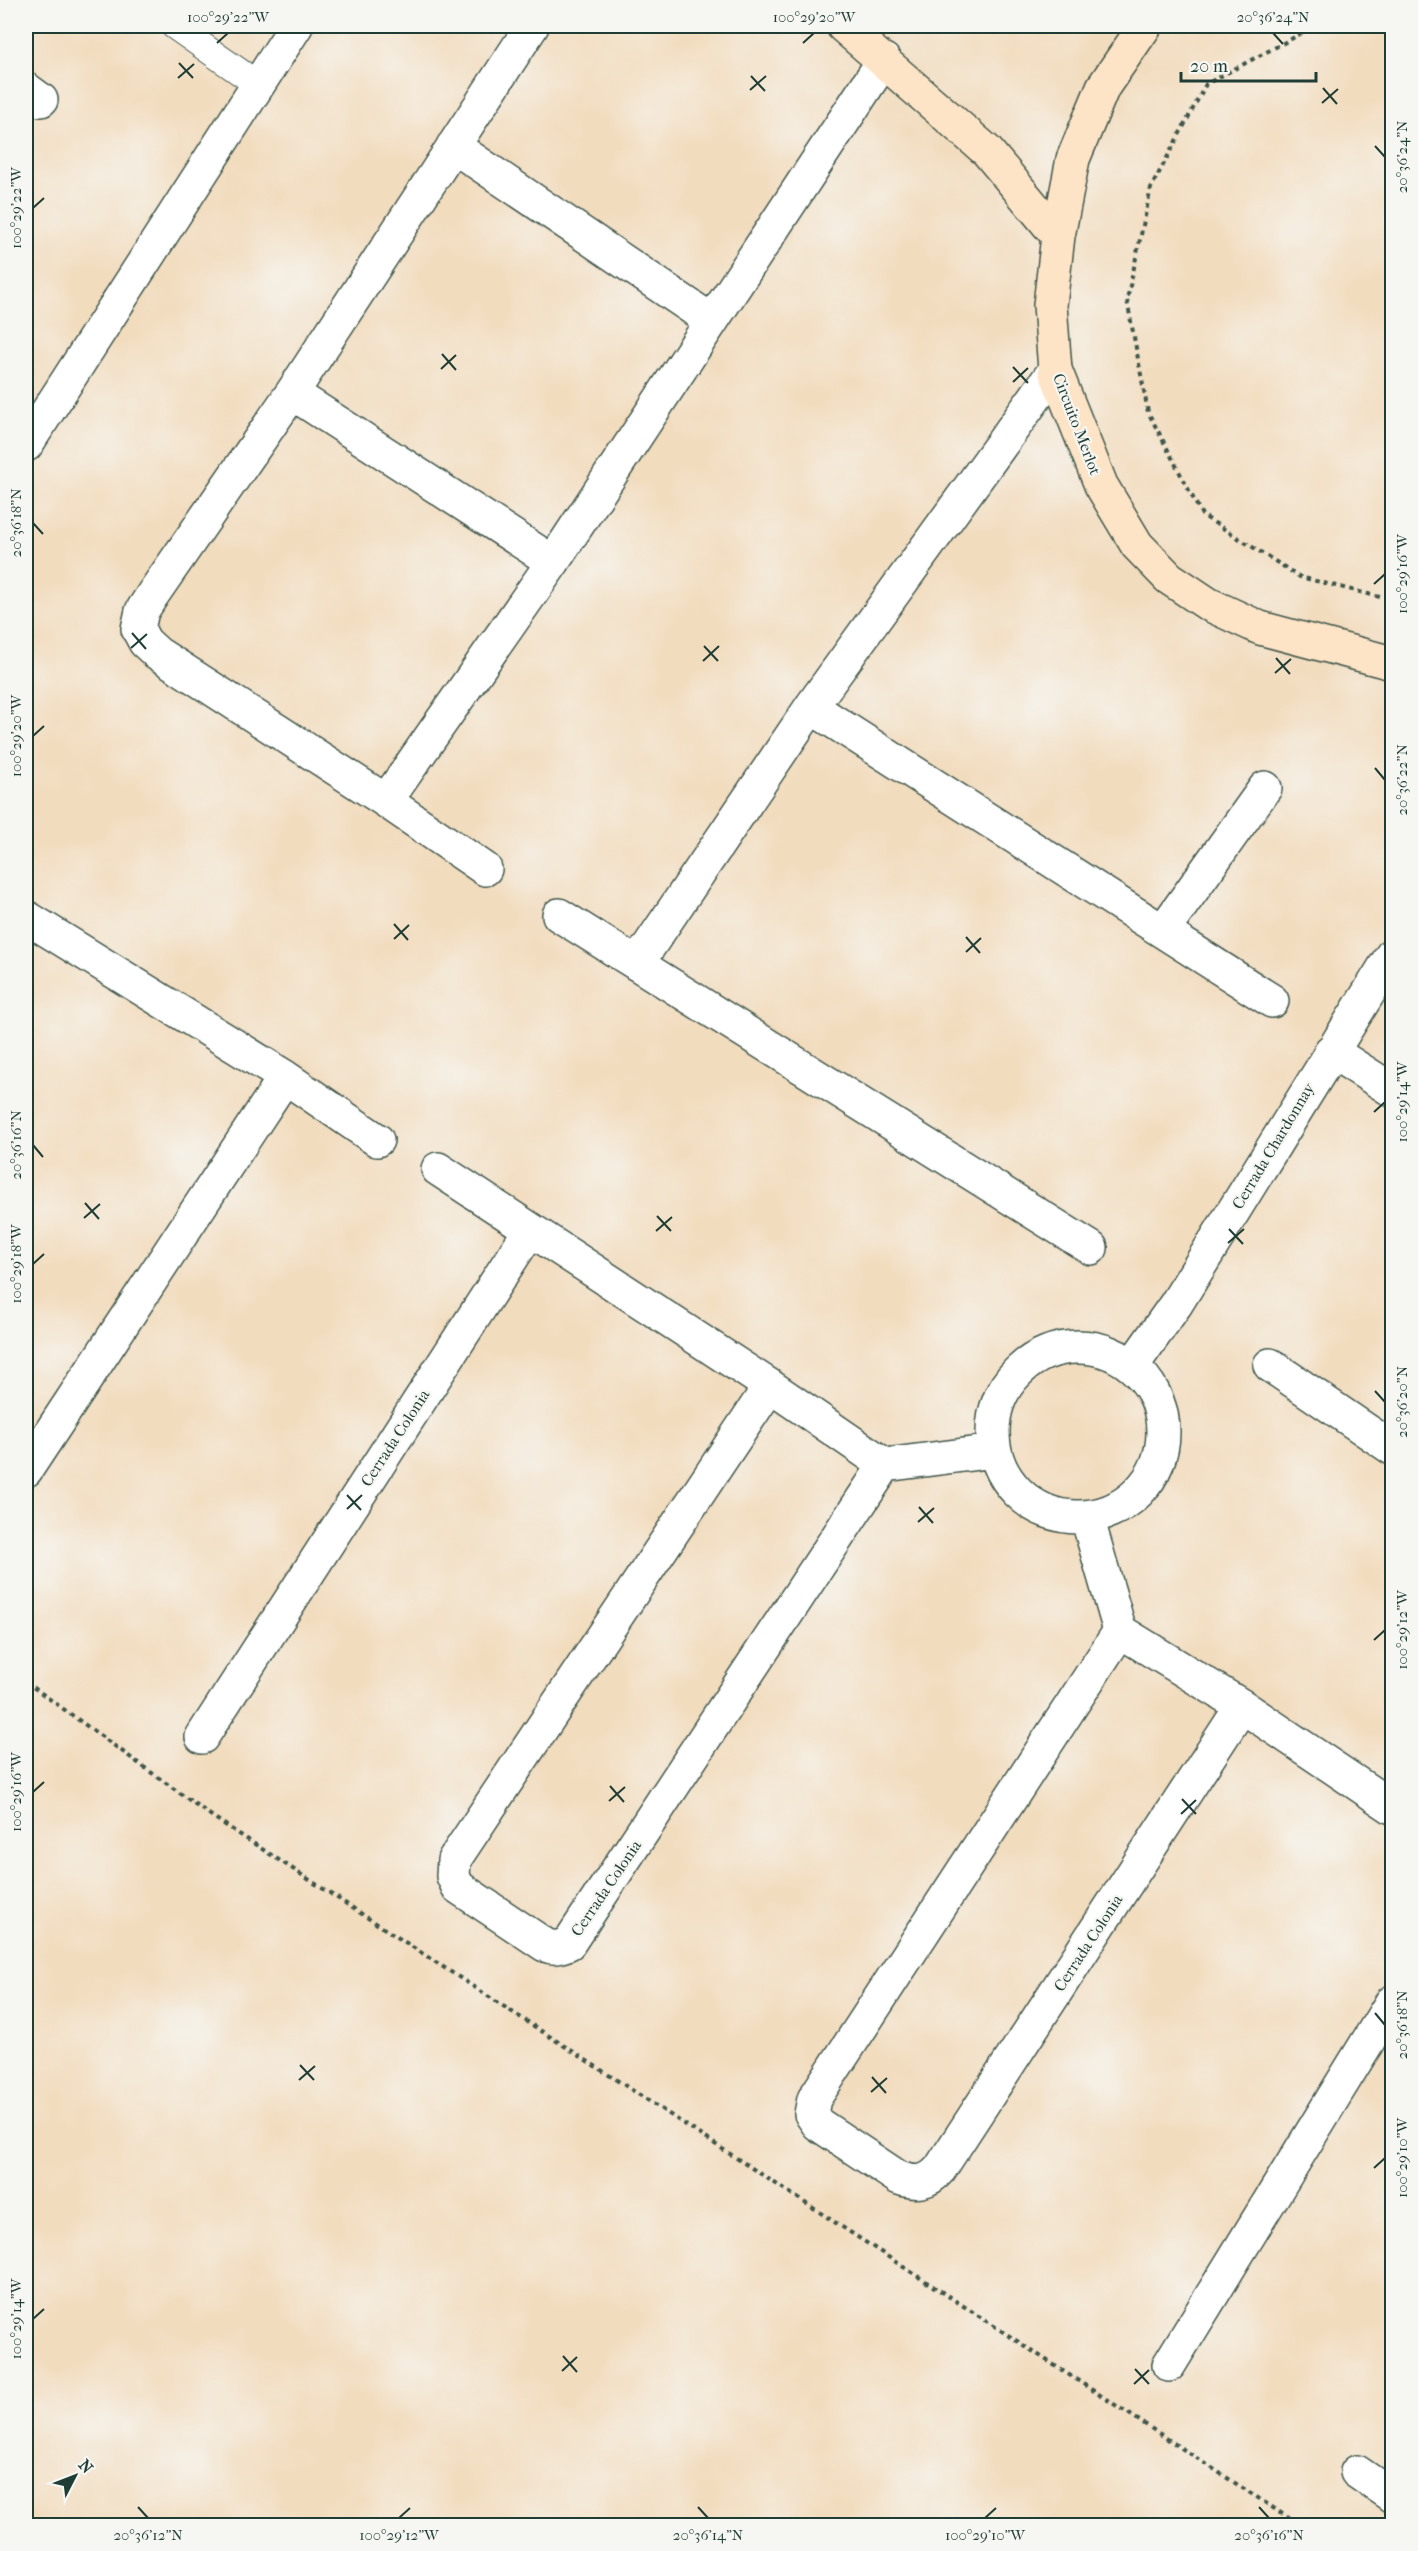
<svg xmlns="http://www.w3.org/2000/svg" width="1418" height="2551" font-family="'IM FELL French Canon',serif">
	<style>
		.lines { fill: none; stroke-linecap: round; stroke-linejoin: round }
		.lane-casing { stroke: #3f5549; stroke-width: 28 }
		.street-casing { stroke: #3f5549; stroke-width: 36 }
		.secondary-casing { stroke: #3f5549; stroke-width: 36 }
		.path { stroke: #3f5549; stroke-width: 4; stroke-dasharray: 4.5 4.5; stroke-linecap: butt }
		.lane { stroke: #fff; stroke-width: 26 }
		.street { stroke: #fff; stroke-width: 33 }
		.secondary { stroke: #fee4c6; stroke-width: 33 }
		.ticks { fill: none; stroke: #1f3d34; stroke-width: 2 }
		.labels { text-anchor: middle; dominant-baseline: central; stroke-width: 4.5; stroke-linejoin: round; paint-order: stroke }
		.street-label { font-size: 16px; fill: #1f3d34; stroke: #f6f6f2 }
		.neatline { fill: none; stroke: #1f3d34; stroke-width: 2 }
		.ticks-label { font-size: 15px; text-anchor: middle; fill: #1f3d34 }
	</style>
	<rect width="100%" height="100%" fill="#f6f6f2"/>
	<filter id="ink" filterUnits="userSpaceOnUse"><feTurbulence type="fractalNoise" baseFrequency=".0167" numOctaves="2"/><feDisplacementMap in="SourceGraphic" scale="12" xChannelSelector="R" yChannelSelector="G"/><feConvolveMatrix kernelMatrix="1 2 1 2 8 2 1 2 1" color-interpolation-filters="sRGB"/></filter>
	<filter id="wash" filterUnits="userSpaceOnUse"><feTurbulence type="fractalNoise" baseFrequency=".008" numOctaves="4" result="noise"/><feDisplacementMap in="SourceGraphic" scale="24" xChannelSelector="R" yChannelSelector="G"/><feGaussianBlur stdDeviation="1.35" result="paint"/><feColorMatrix in="noise" values="0 0 0 0 0 0 0 0 0 0 0 0 0 0 0 0 0 1.4 0 .05"/><feComposite in="paint" operator="in"/></filter>
	<g filter="url(#wash)">
		<rect width="100%" height="100%" fill="#f2dcbe"/>
	</g>
	<g filter="url(#ink)">
		<g class="lines">
			<!-- lane casing -->
			<g class="lane-casing">
				<path id="lane" d="M 174,26 L 257,84"/>
			</g>
			<!-- street casing -->
			<g class="street-casing">
				<path id="street" d="M 26,89 L 41,100
					M 453,146 L 712,321
					M 292,393 L 553,562
					M 26,445 L 296,26
					M 811,707 L 1272,1001
					M 386,801 L 553,562 L 884,60
					M 485,869 L 386,801 L 157,653 L 145,642 L 138,629 L 142,611 L 153,594 L 292,393 L 532,26
					M 559,915 L 1091,1248
					M 26,917 L 285,1077 L 377,1140
					M 1163,931 L 1265,788
					M 637,964 L 811,707 L 1055,370
					M 1331,1051 L 1392,1090
					M 438,1169 L 770,1386 L 885,1465 L 995,1451
					M993 1432a85 85 0 1 1 170 0a85 85 0 1 1-170 0Z
					M 1270,1365 L 1392,1448
					M 1132,1366 L 1176,1304 L 1392,955
					M 770,1386 L 454,1860 L 453,1876 L 458,1887 L 545,1945 C 554,1949 560,1947 569,1943 L 885,1465
					M 26,1470 L 285,1077
					M 1087,1517 L 1120,1631 L 1242,1706 L 1392,1807
					M 1120,1631 L 814,2099 L 811,2114 L 818,2124 L 899,2178 C 916,2184 928,2183 940,2169 L 1242,1706
					M 202,1737 L 530,1230
					M 1169,2365 L 1392,2002
					M 1357,2472 L 1392,2496"/>
			</g>
			<!-- secondary casing -->
			<g class="secondary-casing">
				<path id="secondary" d="M 843,26 L 987,151 L 1058,236
					M 1145,26 L 1103,87 L 1073,159 L 1058,236 L 1050,305 L 1055,370 L 1101,485 L 1137,545 L 1169,578 L 1208,604 L 1260,628 L 1392,663"/>
			</g>
			<!-- path -->
			<path class="path" d="M 1328,26 L 1308,30 L 1206,84 L 1151,188 L 1127,300 L 1148,412 L 1202,515 L 1300,577 L 1392,600
				M 26,1682 L 213,1817 L 1301,2526"/>
			<!-- lane -->
			<use href="#lane" class="lane"/>
			<!-- street -->
			<use href="#street" class="street"/>
			<!-- secondary -->
			<use href="#secondary" class="secondary"/>
		</g>
	</g>
	<!-- ticks -->
	<path class="ticks" d="M 1273,33 L 1283,44M 217,43 L 228,33M 803,43 L 814,33M 179,63 L 193,78M 751,76 L 765,91M 178,78 L 194,64M 1323,88 L 1337,104M 750,90 L 766,76M 1322,103 L 1338,89M 1375,146 L 1385,157M 33,208 L 44,198M 442,354 L 456,370M 1013,367 L 1028,383M 441,369 L 456,355M 1013,382 L 1028,368M 33,523 L 43,534M 1374,584 L 1385,574M 132,633 L 146,649M 704,646 L 718,661M 131,648 L 147,634M 1276,658 L 1290,674M 703,661 L 719,646M 1275,673 L 1291,659M 33,736 L 44,726M 1375,768 L 1385,780M 394,924 L 408,940M 966,937 L 980,953M 394,939 L 409,925M 966,952 L 981,938M 1374,1112 L 1385,1102M 33,1145 L 43,1157M 85,1203 L 99,1219M 657,1216 L 671,1231M 84,1218 L 100,1204M 1229,1229 L 1243,1244M 656,1231 L 672,1217M 1228,1243 L 1244,1229M 33,1264 L 44,1254M 1375,1391 L 1385,1402M 347,1495 L 361,1510M 919,1507 L 933,1523M 347,1509 L 362,1495M 918,1522 L 934,1508M 1374,1640 L 1385,1630M 610,1786 L 624,1802M 33,1792 L 44,1782M 1182,1799 L 1196,1814M 609,1801 L 625,1787M 1181,1814 L 1196,1800M 1375,2013 L 1385,2025M 300,2065 L 314,2080M 872,2077 L 886,2093M 299,2080 L 315,2066M 871,2092 L 887,2078M 1374,2168 L 1385,2158M 33,2319 L 44,2309M 563,2356 L 577,2372M 1135,2369 L 1149,2384M 562,2371 L 577,2357M 1134,2384 L 1149,2370M 138,2507 L 148,2518M 698,2507 L 708,2518M 1259,2507 L 1269,2518M 399,2518 L 410,2508M 985,2518 L 996,2508"/>
	<g class="labels">
		<!-- street labels -->
		<g class="street-label">
			<text transform="translate(1077 424) rotate(69)">Circuito Merlot</text>
			<text transform="translate(1273 1146) rotate(-59)">Cerrada Chardonnay</text>
			<text transform="translate(395 1438) rotate(-57)">Cerrada Colonia</text>
			<text transform="translate(606 1888) rotate(-56)">Cerrada Colonia</text>
			<text transform="translate(1088 1943) rotate(-57)">Cerrada Colonia</text>
		</g>
	</g>
	<!-- margin -->
	<rect width="1418" height="2551" fill="none" stroke="#f6f6f2" stroke-width="66"/>
	<!-- north arrow -->
	<g transform="translate(75 2476) rotate(48)" stroke="#f6f6f2" stroke-width="4.5" paint-order="stroke">
	<path d="M0-4.5L10 22L0 15L-10 22Z" fill="#1f3d34"/>
	<text y="-9" font-size="16" font-weight="bold" text-anchor="middle" fill="#1f3d34">N</text>
	</g>
	<!-- scale -->
	<path d="M1181 72v9h135v-9" fill="none" stroke="#1f3d34" stroke-width="3"/>
	<text x="1190" y="72" font-size="18" fill="#1f3d34" stroke="#f6f6f2" stroke-width="4.5" paint-order="stroke">20 m</text>
	<rect x="33" y="33" width="1352" height="2485" class="neatline"/>
	<g class="ticks-label">
		<text x="228" y="22">100°29'22"W</text>
		<text x="814" y="22">100°29'20"W</text>
		<text x="1273" y="22">20°36'24"N</text>
		<text transform="translate(1402 157) rotate(-90)" y="5">20°36'24"N</text>
		<text transform="translate(16 208) rotate(-90)" y="5">100°29'22"W</text>
		<text transform="translate(16 523) rotate(-90)" y="5">20°36'18"N</text>
		<text transform="translate(1402 574) rotate(-90)" y="5">100°29'16"W</text>
		<text transform="translate(16 736) rotate(-90)" y="5">100°29'20"W</text>
		<text transform="translate(1402 780) rotate(-90)" y="5">20°36'22"N</text>
		<text transform="translate(1402 1102) rotate(-90)" y="5">100°29'14"W</text>
		<text transform="translate(16 1145) rotate(-90)" y="5">20°36'16"N</text>
		<text transform="translate(16 1264) rotate(-90)" y="5">100°29'18"W</text>
		<text transform="translate(1402 1402) rotate(-90)" y="5">20°36'20"N</text>
		<text transform="translate(1402 1630) rotate(-90)" y="5">100°29'12"W</text>
		<text transform="translate(16 1792) rotate(-90)" y="5">100°29'16"W</text>
		<text transform="translate(1402 2025) rotate(-90)" y="5">20°36'18"N</text>
		<text transform="translate(1402 2158) rotate(-90)" y="5">100°29'10"W</text>
		<text transform="translate(16 2319) rotate(-90)" y="5">100°29'14"W</text>
		<text x="148" y="2540">20°36'12"N</text>
		<text x="399" y="2540">100°29'12"W</text>
		<text x="708" y="2540">20°36'14"N</text>
		<text x="985" y="2540">100°29'10"W</text>
		<text x="1269" y="2540">20°36'16"N</text>
	</g>
</svg>
